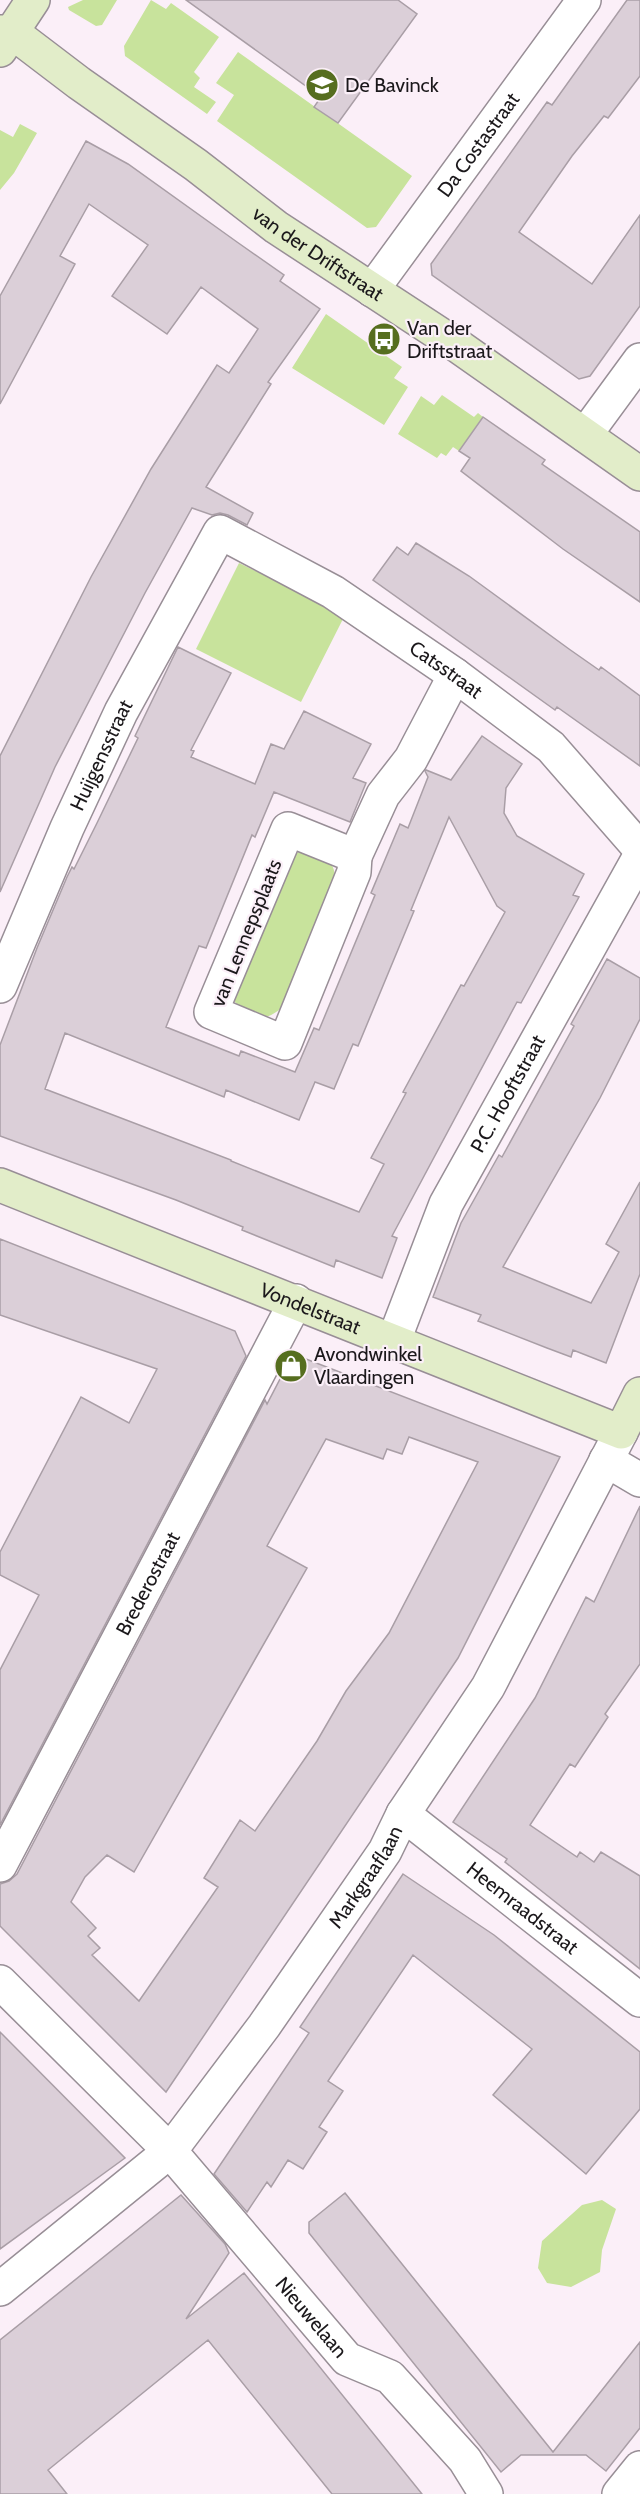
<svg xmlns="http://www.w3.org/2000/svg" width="640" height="2494" font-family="Cabin,sans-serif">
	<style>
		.green { fill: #c8e39c }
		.building { fill: #dbcfd8; stroke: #a99ea6; stroke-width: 1.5; fill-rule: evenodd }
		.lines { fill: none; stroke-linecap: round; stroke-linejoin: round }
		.street-casing { stroke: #988e96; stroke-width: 36 }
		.secondary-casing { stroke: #988e96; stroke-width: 36 }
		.street { stroke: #fff; stroke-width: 33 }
		.secondary { stroke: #e2edc9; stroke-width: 33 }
		.labels { text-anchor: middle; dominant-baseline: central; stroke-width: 4.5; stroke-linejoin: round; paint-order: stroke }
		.poi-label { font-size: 20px; fill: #1b181b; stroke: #fbeff8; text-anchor: start }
		.street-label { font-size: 20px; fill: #1b181b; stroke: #fbeff8 }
	</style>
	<rect width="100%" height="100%" fill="#fbeff8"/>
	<!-- green -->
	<path class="green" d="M 83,0 L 117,0 L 102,25 L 96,26 L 69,10 L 68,7 Z
		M 151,0 L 166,9 L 171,3 L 219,37 L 194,72 L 200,78 L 194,87 L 216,102 L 207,114 L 125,56 L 124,46 Z
		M 238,52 L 412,176 L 376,227 L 367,228 L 217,121 L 234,95 L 216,83 Z
		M 20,124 L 37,133 L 14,173 L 0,190 L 0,130 L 13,137 Z
		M 326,314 L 402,367 L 394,378 L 408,387 L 384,425 L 292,368 Z
		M 442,395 L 474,417 L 478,413 L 483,417 L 459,451 L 453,447 L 446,456 L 441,453 L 437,458 L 398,434 L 421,396 L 434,405 Z
		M 239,563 L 345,615 L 301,702 L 196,649 Z
		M 304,849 C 324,857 337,860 335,884 L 284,1006 C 264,1023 252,1022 235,1002 L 235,980 L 287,859 Z
		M 602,2200 L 616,2209 L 602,2250 L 600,2272 L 571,2287 L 547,2283 L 538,2268 L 542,2241 L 582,2205 Z"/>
	<!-- building -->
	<path class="building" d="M 186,0 L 398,0 L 417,14 L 338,123 L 314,107 L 321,97 Z
		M 627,0 L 640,0 L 640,76 L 608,118 L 604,116 L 572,156 L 519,232 L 592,284 L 640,215 L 640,306 L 590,376 L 579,379 L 432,275 L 431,264 L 547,102 L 552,105 Z
		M 86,141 L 128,164 L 237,242 L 284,275 L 280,281 L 320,309 L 268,382 L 271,384 L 206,487 L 253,513 L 247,525 L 228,515 L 220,513 L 212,515 L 192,508 L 145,593 L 55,767 L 0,892 L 0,756 L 91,577 L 151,469 L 217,365 L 229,373 L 258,329 L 201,287 L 167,334 L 112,296 L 148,245 L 89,204 L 60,256 L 75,264 L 0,404 L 0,296 Z
		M 483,417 L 545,460 L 542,464 L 640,532 L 640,602 L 563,549 L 461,471 L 470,458 L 459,451 Z
		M 416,543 L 469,576 L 569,649 L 599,670 L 601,667 L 640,696 L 640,766 L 557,707 L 555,710 L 373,580 L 397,547 L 408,555 Z
		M 178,647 L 231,673 L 191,750 L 194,751 L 191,757 L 255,784 L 271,744 L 284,749 L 304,711 L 371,744 L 353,778 L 366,783 L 350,822 L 274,792 L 255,837 L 252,835 L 206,948 L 199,946 L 166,1027 L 239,1056 L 241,1051 L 295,1072 L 314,1028 L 319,1030 L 375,895 L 371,893 L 400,824 L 408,828 L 428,777 L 425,771 L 426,770 L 451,780 L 482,736 L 522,764 L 506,788 L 504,813 L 517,836 L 584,874 L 573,895 L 579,897 L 521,1003 L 517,1002 L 392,1236 L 397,1238 L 382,1278 L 336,1260 L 334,1267 L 242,1230 L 243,1227 L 176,1200 L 0,1136 L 0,1045 L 37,948 L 67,877 L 72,867 L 74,869 L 97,823 L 138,738 L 135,736 ZM 449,817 L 497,906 L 505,912 L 464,986 L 461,985 L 403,1092 L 406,1093 L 371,1158 L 384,1164 L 359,1212 L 231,1161 L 231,1160 L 45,1089 L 65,1033 L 224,1097 L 226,1090 L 299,1120 L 315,1082 L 334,1089 L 353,1044 L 358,1046 L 414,911 L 411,910 Z
		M 607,959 L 640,978 L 640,1019 L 600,1098 L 503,1267 L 591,1303 L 619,1252 L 606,1244 L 640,1182 L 640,1274 L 606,1363 L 573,1350 L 571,1357 L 547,1348 L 478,1321 L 481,1315 L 433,1297 L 461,1223 L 499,1155 L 502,1157 L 574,1026 L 571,1024 Z
		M 0,1239 L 235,1331 L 246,1356 L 0,1825 L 0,1670 L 39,1595 L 0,1575 L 0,1552 L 81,1397 L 129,1423 L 157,1369 L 0,1315 Z
		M 293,1354 L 560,1457 L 458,1658 L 166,2092 L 0,1926 L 0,1884 L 9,1881 L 17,1874 L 265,1400 L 267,1404 ZM 409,1437 L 478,1462 L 389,1633 L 346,1691 L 317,1741 L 255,1831 L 240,1820 L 204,1878 L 218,1887 L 139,2001 L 92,1955 L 100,1948 L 88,1936 L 96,1928 L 71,1902 L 85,1877 L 107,1855 L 134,1872 L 307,1568 L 267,1546 L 326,1439 L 383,1459 L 387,1449 L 402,1454 Z
		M 640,1506 L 640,1664 L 605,1714 L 608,1717 L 575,1767 L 570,1764 L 530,1825 L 577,1857 L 580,1852 L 594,1862 L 601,1852 L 640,1876 L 640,1969 L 505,1862 L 507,1859 L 453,1822 L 535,1698 L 586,1597 L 594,1602 Z
		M 403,1874 L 494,1935 L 640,2052 L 640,2109 L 586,2174 L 493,2095 L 532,2049 L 413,1955 L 328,2081 L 343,2091 L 319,2127 L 327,2132 L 303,2169 L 288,2160 L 271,2187 L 267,2182 L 247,2212 L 214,2174 L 309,2033 L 300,2027 Z
		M 0,2032 L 125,2158 L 0,2249 Z
		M 345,2193 L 553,2452 L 640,2342 L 640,2428 L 606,2471 L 586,2455 L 521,2455 L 501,2472 L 309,2233 L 309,2222 Z
		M 181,2195 L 225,2244 L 229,2253 L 186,2319 L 244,2273 L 422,2494 L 332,2494 L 208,2340 L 48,2470 L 67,2494 L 0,2494 L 0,2340 Z"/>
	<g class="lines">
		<!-- street casing -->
		<g class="street-casing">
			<g id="street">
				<path id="s1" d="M 372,290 L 584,0"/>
				<path d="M 585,435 L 640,360"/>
				<path d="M 288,829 L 355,856 L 354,872 L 285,1043 L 211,1012 Z"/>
				<path d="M 355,856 L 383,795 L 411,759 L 455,675"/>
				<path id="s2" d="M 0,986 L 67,828 L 121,712 L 220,532 L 333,592 L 455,675 L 551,747 L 640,849"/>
				<path id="s3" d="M 394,1340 L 446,1204 L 640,856"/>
				<path d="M 606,1460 L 640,1480"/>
				<path id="s4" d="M 403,1814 L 640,2000"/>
				<path id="s5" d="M 0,1865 L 296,1301"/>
				<path id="s6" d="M 0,1982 L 170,2151 L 347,2359 L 390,2377 L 465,2460 L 486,2494"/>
				<path id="s7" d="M 0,2289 L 170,2151 L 264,2026 L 385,1851 L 403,1814 L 488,1687 L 621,1432"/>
				<path d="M 619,2494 L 640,2468"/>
			</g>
		</g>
		<!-- secondary casing -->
		<g class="secondary-casing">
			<g id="secondary">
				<path id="s8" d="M 0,32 L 12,32 L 79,83 L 196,165 L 276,227 L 458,346 L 640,474"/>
				<path d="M 0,50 L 33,0"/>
				<path id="s9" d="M 0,1185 L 621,1432 L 640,1394"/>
			</g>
		</g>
		<!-- street -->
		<use href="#street" class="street"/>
		<!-- secondary -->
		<use href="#secondary" class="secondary"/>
	</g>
	<!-- icons -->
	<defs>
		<g id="school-disc" transform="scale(1.725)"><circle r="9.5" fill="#566e1f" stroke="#fbeff8"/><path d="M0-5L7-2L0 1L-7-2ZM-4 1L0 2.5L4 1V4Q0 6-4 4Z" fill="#fff"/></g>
		<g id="bus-disc" transform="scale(1.725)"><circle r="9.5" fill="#566e1f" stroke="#fbeff8"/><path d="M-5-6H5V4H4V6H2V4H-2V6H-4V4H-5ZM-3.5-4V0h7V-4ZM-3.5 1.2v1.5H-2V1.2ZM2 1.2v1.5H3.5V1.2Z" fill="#fff"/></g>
		<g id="shop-disc" transform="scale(1.725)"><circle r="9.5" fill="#566e1f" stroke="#fbeff8"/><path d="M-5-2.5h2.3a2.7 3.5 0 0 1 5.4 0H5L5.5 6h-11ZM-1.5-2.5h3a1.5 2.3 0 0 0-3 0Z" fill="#fff"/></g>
	</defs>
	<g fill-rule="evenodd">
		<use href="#school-disc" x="322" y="85"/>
		<use href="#bus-disc" x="384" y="339"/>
		<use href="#shop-disc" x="291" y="1366"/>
	</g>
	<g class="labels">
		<!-- poi labels -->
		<g class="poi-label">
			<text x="345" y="85">De Bavinck</text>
			<text x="407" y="328">Van der<tspan x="407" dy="23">Driftstraat</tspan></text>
			<text x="314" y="1354">Avondwinkel<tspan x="314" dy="23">Vlaardingen</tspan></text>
		</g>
		<!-- street labels -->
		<g class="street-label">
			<text stroke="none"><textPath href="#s1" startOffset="180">Da Costastraat</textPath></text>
			<text stroke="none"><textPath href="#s8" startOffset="390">van der Driftstraat</textPath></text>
			<text stroke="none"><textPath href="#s2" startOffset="770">Catsstraat</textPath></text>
			<text stroke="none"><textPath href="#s2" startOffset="252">Huijgensstraat</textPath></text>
			<text transform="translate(246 933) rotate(-68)">van Lennepsplaats</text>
			<text stroke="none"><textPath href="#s3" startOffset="272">P.C. Hooftstraat</textPath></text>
			<text stroke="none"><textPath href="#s9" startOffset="334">Vondelstraat</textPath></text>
			<text stroke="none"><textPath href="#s5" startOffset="318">Brederostraat</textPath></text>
			<text stroke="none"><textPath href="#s7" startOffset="556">Markgraaflaan</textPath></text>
			<text stroke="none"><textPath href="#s4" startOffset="152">Heemraadstraat</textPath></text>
			<text stroke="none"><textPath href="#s6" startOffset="458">Nieuwelaan</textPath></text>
		</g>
	</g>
</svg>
